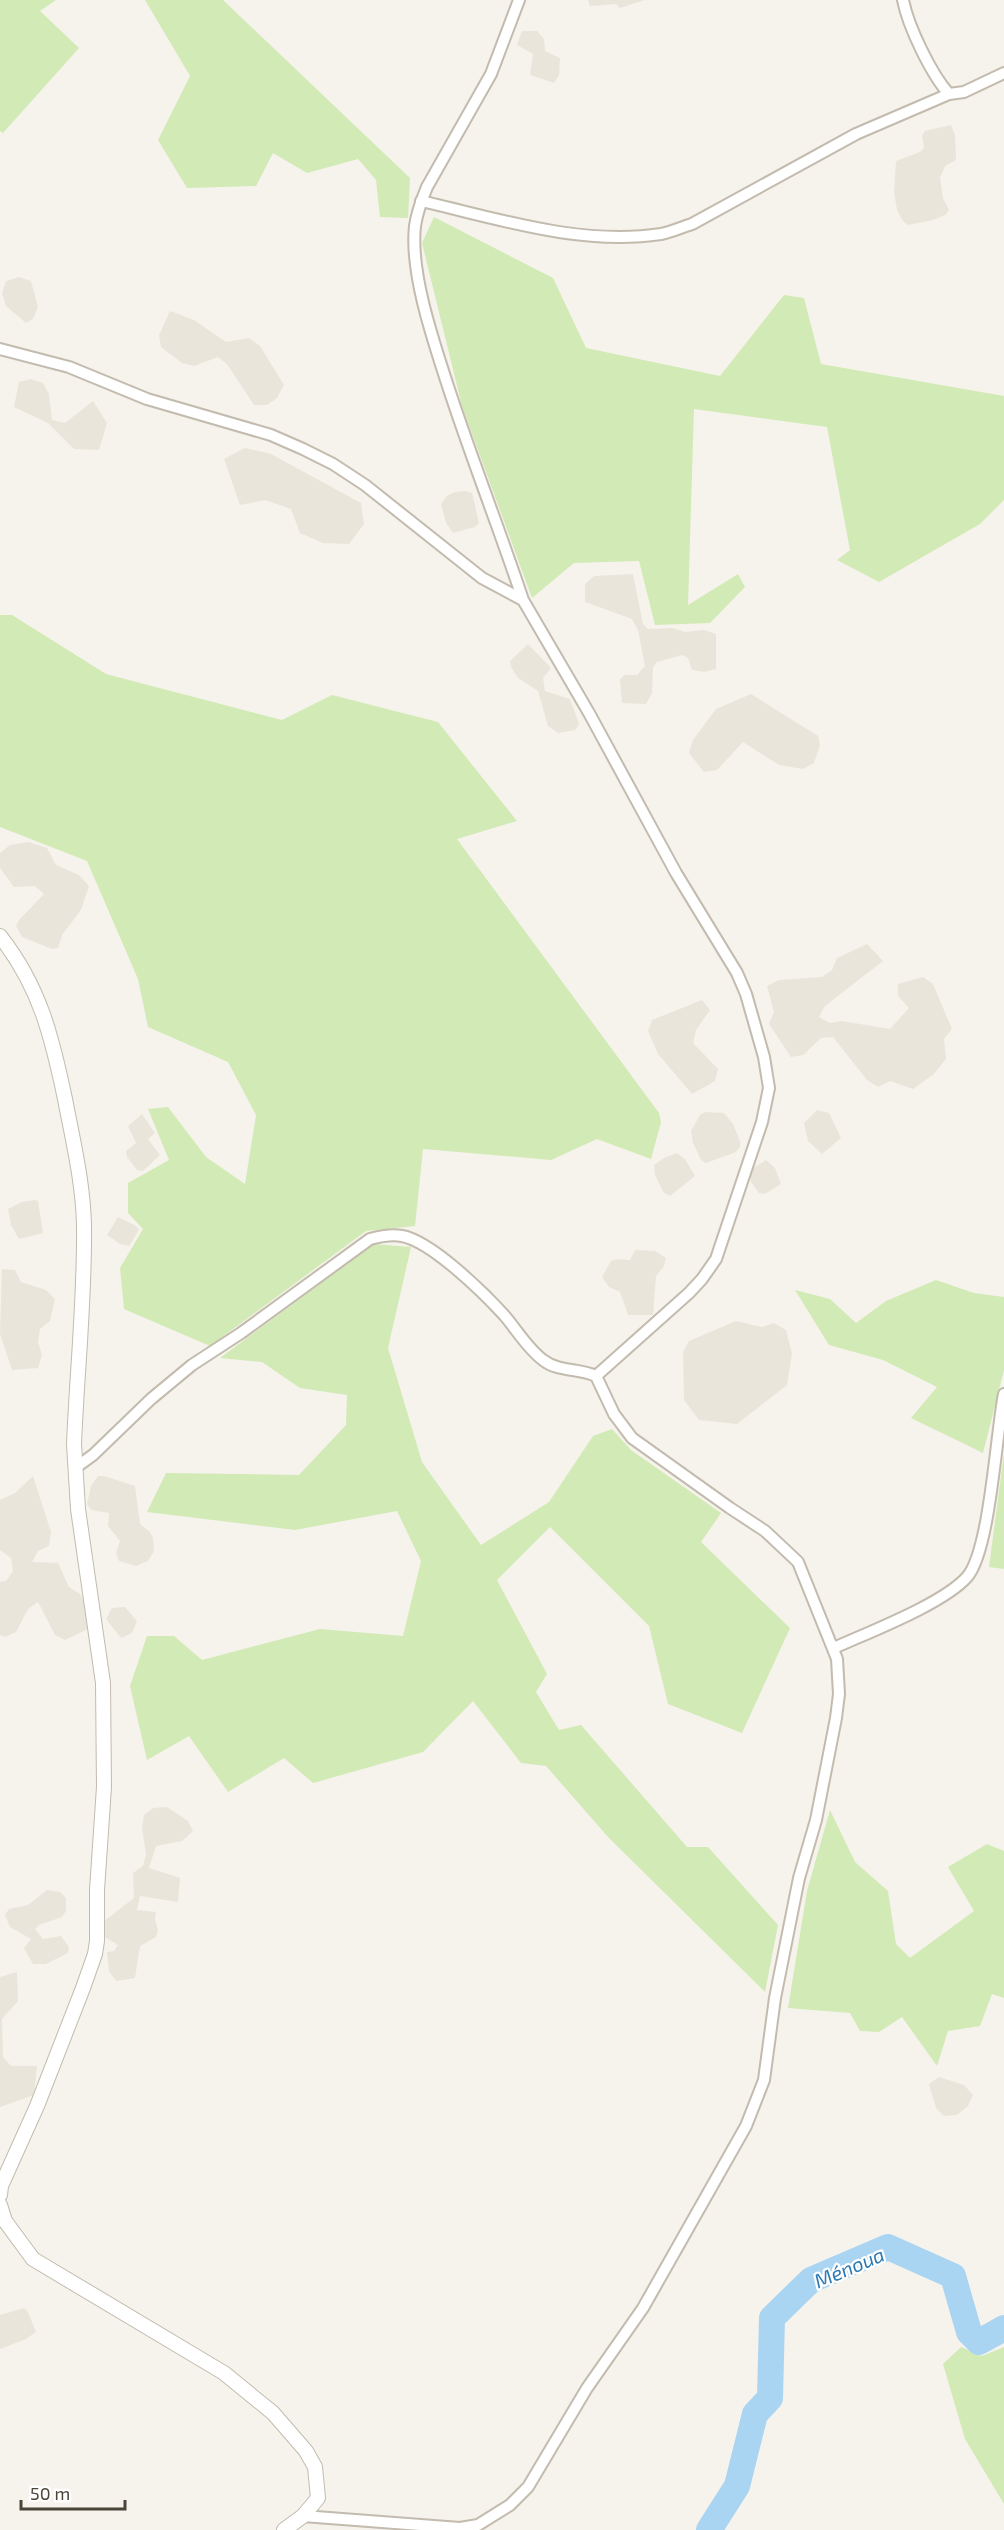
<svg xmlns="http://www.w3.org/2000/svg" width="1004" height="2530" font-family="'Exo 2',sans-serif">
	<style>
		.residential { fill: #eae5da }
		.green { fill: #d2eab5 }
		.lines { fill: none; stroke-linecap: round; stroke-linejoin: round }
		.river { stroke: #a9d4f2; stroke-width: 26 }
		.minor-casing { stroke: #c2bbae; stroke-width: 14 }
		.tertiary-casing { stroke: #c2bbae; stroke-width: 16 }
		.minor { stroke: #fff; stroke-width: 10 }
		.tertiary { stroke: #fff; stroke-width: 14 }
		.labels { text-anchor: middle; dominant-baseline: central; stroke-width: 4.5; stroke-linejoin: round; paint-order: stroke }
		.water-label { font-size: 20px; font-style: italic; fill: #2e7ab2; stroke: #fff }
	</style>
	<rect width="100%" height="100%" fill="#f6f3ec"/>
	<!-- residential -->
	<path class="residential" d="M 588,0 L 645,0 L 620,8 L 616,4 L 590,6 Z
		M 522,31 L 537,31 L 544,39 L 545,51 L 560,58 L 559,75 L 554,83 L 530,75 L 533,54 L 517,45 Z
		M 951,125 L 955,135 L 956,160 L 945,166 L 940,178 L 943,198 L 949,210 L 945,215 L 933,220 L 908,225 L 903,221 L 897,210 L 894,192 L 896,161 L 920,152 L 924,148 L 922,136 L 925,131 Z
		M 19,277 L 31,281 L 38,307 L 33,319 L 26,323 L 6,306 L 2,293 L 6,281 Z
		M 170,311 L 194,320 L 226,342 L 249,338 L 260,346 L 284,385 L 277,398 L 267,405 L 254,405 L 227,364 L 218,357 L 194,366 L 182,363 L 161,347 L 159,335 Z
		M 31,379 L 43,383 L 49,394 L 52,420 L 65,423 L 93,401 L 107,423 L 99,450 L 74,449 L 48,423 L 14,407 L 19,382 Z
		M 245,448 L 271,454 L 361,503 L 364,524 L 349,544 L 323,543 L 300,533 L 291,509 L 265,500 L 240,505 L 224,459 Z
		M 466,491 L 472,493 L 479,523 L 475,527 L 453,533 L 446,523 L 441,504 L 447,496 L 455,492 Z
		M 633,574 L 643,624 L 648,629 L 673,628 L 685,632 L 704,630 L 716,634 L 716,669 L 704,672 L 692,670 L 688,658 L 682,655 L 657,662 L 653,667 L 652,693 L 646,704 L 622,703 L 620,680 L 624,675 L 637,675 L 645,666 L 638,630 L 632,619 L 585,602 L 585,584 L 594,576 Z
		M 528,644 L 551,668 L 543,678 L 545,691 L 570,699 L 579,724 L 575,730 L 558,733 L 548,726 L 538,691 L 518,678 L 511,667 L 510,661 Z
		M 751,694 L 818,736 L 820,745 L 814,763 L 803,769 L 779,765 L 743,742 L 717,770 L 704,772 L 689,753 L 693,740 L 716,709 Z
		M 29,842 L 47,848 L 56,865 L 79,875 L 89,886 L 81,910 L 62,935 L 58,948 L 52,949 L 22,937 L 16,926 L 19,920 L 44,894 L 35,886 L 14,887 L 0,868 L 0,853 L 10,845 Z
		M 867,944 L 883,961 L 825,1006 L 819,1017 L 830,1023 L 842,1021 L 890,1029 L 909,1008 L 898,996 L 898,984 L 923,977 L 933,984 L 952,1029 L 944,1039 L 946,1059 L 934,1074 L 913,1089 L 890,1081 L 878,1087 L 867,1080 L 833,1037 L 821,1038 L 803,1055 L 791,1057 L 769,1024 L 774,1012 L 767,986 L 779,980 L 822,977 L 832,970 L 837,958 Z
		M 702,1000 L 710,1010 L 696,1030 L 693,1043 L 718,1069 L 715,1081 L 692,1094 L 658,1054 L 648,1031 L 652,1020 Z
		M 817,1110 L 829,1113 L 841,1138 L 822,1154 L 808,1141 L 804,1123 Z
		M 705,1112 L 724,1113 L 733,1124 L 740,1141 L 740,1147 L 736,1152 L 706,1163 L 701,1160 L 693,1143 L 691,1131 L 700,1115 Z
		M 142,1114 L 155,1133 L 148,1139 L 160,1155 L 143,1171 L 137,1170 L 127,1157 L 126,1151 L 136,1143 L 128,1126 Z
		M 677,1153 L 685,1159 L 695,1176 L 670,1196 L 664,1193 L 655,1175 L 654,1165 L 664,1158 Z
		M 766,1160 L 775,1168 L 781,1184 L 765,1194 L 759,1193 L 751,1182 L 750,1170 Z
		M 35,1200 L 38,1201 L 43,1233 L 19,1239 L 11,1225 L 8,1209 L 22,1202 Z
		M 118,1217 L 136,1226 L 139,1230 L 129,1246 L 120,1244 L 107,1235 Z
		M 635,1250 L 655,1251 L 666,1258 L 664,1266 L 656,1276 L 653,1315 L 628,1315 L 620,1292 L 609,1287 L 602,1277 L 611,1261 L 617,1259 L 630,1260 Z
		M 2,1269 L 15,1270 L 21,1282 L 46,1290 L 55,1299 L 50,1321 L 40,1329 L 38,1342 L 42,1355 L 38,1368 L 12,1370 L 0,1334 Z
		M 736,1321 L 762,1327 L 774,1323 L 786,1330 L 792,1354 L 787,1385 L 737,1424 L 699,1420 L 684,1400 L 683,1352 L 689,1341 Z
		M 33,1476 L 51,1532 L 49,1546 L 38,1551 L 32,1562 L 58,1563 L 69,1587 L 80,1594 L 92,1616 L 88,1629 L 65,1640 L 55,1635 L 38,1602 L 28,1609 L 16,1632 L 5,1637 L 0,1635 L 0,1582 L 6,1581 L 13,1571 L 11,1558 L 0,1550 L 0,1500 L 15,1493 Z
		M 98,1476 L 104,1476 L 135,1486 L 140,1524 L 150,1532 L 153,1538 L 154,1551 L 148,1561 L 136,1566 L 119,1561 L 116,1553 L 120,1541 L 108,1526 L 109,1513 L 91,1510 L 87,1504 L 91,1486 Z
		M 125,1607 L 137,1621 L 132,1633 L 121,1638 L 106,1619 L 112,1608 Z
		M 167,1807 L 188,1821 L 193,1831 L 182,1841 L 156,1846 L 149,1868 L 180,1878 L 178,1902 L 140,1896 L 137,1910 L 156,1912 L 155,1918 L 158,1931 L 156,1937 L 140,1946 L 135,1978 L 116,1981 L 109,1971 L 107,1952 L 114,1951 L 118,1945 L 103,1936 L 103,1922 L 134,1898 L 133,1873 L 143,1866 L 146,1854 L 142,1828 L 144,1815 L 153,1808 Z
		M 47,1890 L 60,1892 L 66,1898 L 66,1911 L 62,1917 L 39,1925 L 35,1929 L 43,1939 L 61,1936 L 69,1947 L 68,1953 L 46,1964 L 33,1964 L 24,1948 L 31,1939 L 10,1927 L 5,1915 L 9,1909 L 28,1905 Z
		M 17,1972 L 18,2001 L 2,2019 L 3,2057 L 11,2066 L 37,2066 L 34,2095 L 0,2107 L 0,1977 Z
		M 939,2077 L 964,2085 L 973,2095 L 968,2106 L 957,2115 L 944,2116 L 936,2108 L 929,2084 Z
		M 24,2308 L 28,2312 L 36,2332 L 26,2339 L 0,2349 L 0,2315 Z"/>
	<!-- green -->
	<path class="green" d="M 0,0 L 56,0 L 40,11 L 79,48 L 3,133 L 0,131 Z
		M 145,0 L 223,0 L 410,178 L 408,218 L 380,217 L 376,180 L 358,159 L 307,173 L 273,153 L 256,186 L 187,188 L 158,140 L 190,76 Z
		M 434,217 L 553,278 L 586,348 L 720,376 L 784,295 L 804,298 L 821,364 L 1004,396 L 1004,500 L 980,524 L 879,582 L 837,560 L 850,550 L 827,427 L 694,409 L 688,605 L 738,574 L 745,587 L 710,623 L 655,625 L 639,561 L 574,563 L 532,598 L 462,406 L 422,243 Z
		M 0,615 L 12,615 L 106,674 L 282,720 L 332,695 L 438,722 L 517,821 L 457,839 L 659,1113 L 661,1122 L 651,1159 L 597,1139 L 551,1160 L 423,1149 L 415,1226 L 366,1231 L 210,1346 L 124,1309 L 120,1268 L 143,1229 L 128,1213 L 128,1183 L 169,1160 L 148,1109 L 168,1107 L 206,1157 L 245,1184 L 256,1115 L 228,1062 L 148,1027 L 138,979 L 87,861 L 0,827 Z
		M 374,1244 L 411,1247 L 388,1348 L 422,1462 L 481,1545 L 549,1502 L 593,1436 L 612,1429 L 631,1450 L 721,1513 L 701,1542 L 790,1628 L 742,1733 L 668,1704 L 649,1626 L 550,1527 L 497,1580 L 547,1674 L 536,1692 L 559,1730 L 581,1725 L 687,1847 L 708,1847 L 778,1925 L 765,1992 L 608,1837 L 546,1766 L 521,1763 L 473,1701 L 423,1752 L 313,1783 L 284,1758 L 228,1792 L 189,1736 L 147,1760 L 130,1686 L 147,1636 L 174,1636 L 202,1660 L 320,1629 L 403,1636 L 421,1561 L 397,1511 L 295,1530 L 147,1512 L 166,1473 L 299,1475 L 346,1425 L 347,1395 L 300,1388 L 262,1362 L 220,1358 Z
		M 936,1280 L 974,1293 L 1004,1297 L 1004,1370 L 983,1453 L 911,1418 L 937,1387 L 883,1360 L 829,1345 L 795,1290 L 830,1299 L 856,1323 L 886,1301 Z
		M 1004,1453 L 1004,1569 L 989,1567 Z
		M 830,1810 L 855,1862 L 888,1891 L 896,1944 L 910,1958 L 974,1911 L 948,1867 L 987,1844 L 1004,1851 L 1004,1998 L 992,1994 L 980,2026 L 948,2031 L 937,2066 L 902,2017 L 879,2032 L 860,2031 L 850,2013 L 788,2008 L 807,1891 Z
		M 961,2347 L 982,2356 L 1004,2347 L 1004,2504 L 965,2439 L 943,2364 Z"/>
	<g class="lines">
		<!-- river -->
		<path class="river" d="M 709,2530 L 737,2486 L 755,2414 L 770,2398 L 772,2318 L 811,2280 L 888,2247 L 953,2276 L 969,2332 L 979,2342 L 1004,2328"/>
		<!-- minor casing -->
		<g class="minor-casing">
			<path id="minor" d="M 519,0 L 491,74 L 427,187 C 422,199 417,212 415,226 C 410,270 431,334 445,377 C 469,452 498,525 523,600
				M 903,0 C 908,26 931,74 949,94 L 964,92 L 1004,73
				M 421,201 C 499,219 580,246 661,234 C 672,232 682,227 692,224 L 856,134 L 949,94
				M 0,349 L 69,367 L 147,399 L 271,435 L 303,449 L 333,464 L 365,485 L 482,578 L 523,600 L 589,713 L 676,873 L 737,973 L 746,994 L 764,1057 L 769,1088 L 762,1122 L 716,1259 L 702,1279 L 689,1293 L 596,1376 L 614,1414 L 632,1438 L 730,1508 L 765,1531 L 798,1562 L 837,1659 L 839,1694 L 836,1718 L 816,1820 L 799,1878 L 775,1998 L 764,2080 L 746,2126 L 643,2308 L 587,2388 L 528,2487 L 510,2505 L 478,2525 L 460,2528 L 303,2516
				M 75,1468 L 93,1455 L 151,1399 L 192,1365 L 241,1333 L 370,1239 C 381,1236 391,1234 402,1236 C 431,1241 484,1293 504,1315 C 517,1330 527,1348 543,1360 C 558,1372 579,1368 596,1376
				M 834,1648 C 869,1632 943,1604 967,1577 C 990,1551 996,1434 1004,1394"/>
		</g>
		<!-- tertiary casing -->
		<g class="tertiary-casing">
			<path id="tertiary" d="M 0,936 C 40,987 52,1037 65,1099 C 73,1141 83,1182 84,1225 C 85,1298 77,1371 74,1444 L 78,1509 L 103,1683 L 104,1787 L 97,1890 L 97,1941 L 95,1954 L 83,1988 L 37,2106 L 1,2186 L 0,2195
				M 0,2205 L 5,2221 L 33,2259 L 224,2373 L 273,2413 L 306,2451 L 315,2467 L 318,2498 L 303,2516 L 284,2530"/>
		</g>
		<!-- minor -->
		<use href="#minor" class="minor"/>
		<!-- tertiary -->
		<use href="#tertiary" class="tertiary"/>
	</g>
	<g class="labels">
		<!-- water labels -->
		<g class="water-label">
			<text transform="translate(849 2267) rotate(-23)">Ménoua</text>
		</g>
	</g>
	<!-- scale -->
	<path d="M21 2500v9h104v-9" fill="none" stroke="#4b4439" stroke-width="3"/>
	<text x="30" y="2500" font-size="18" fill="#4b4439" stroke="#ffffff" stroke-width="4.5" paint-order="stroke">50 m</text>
</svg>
